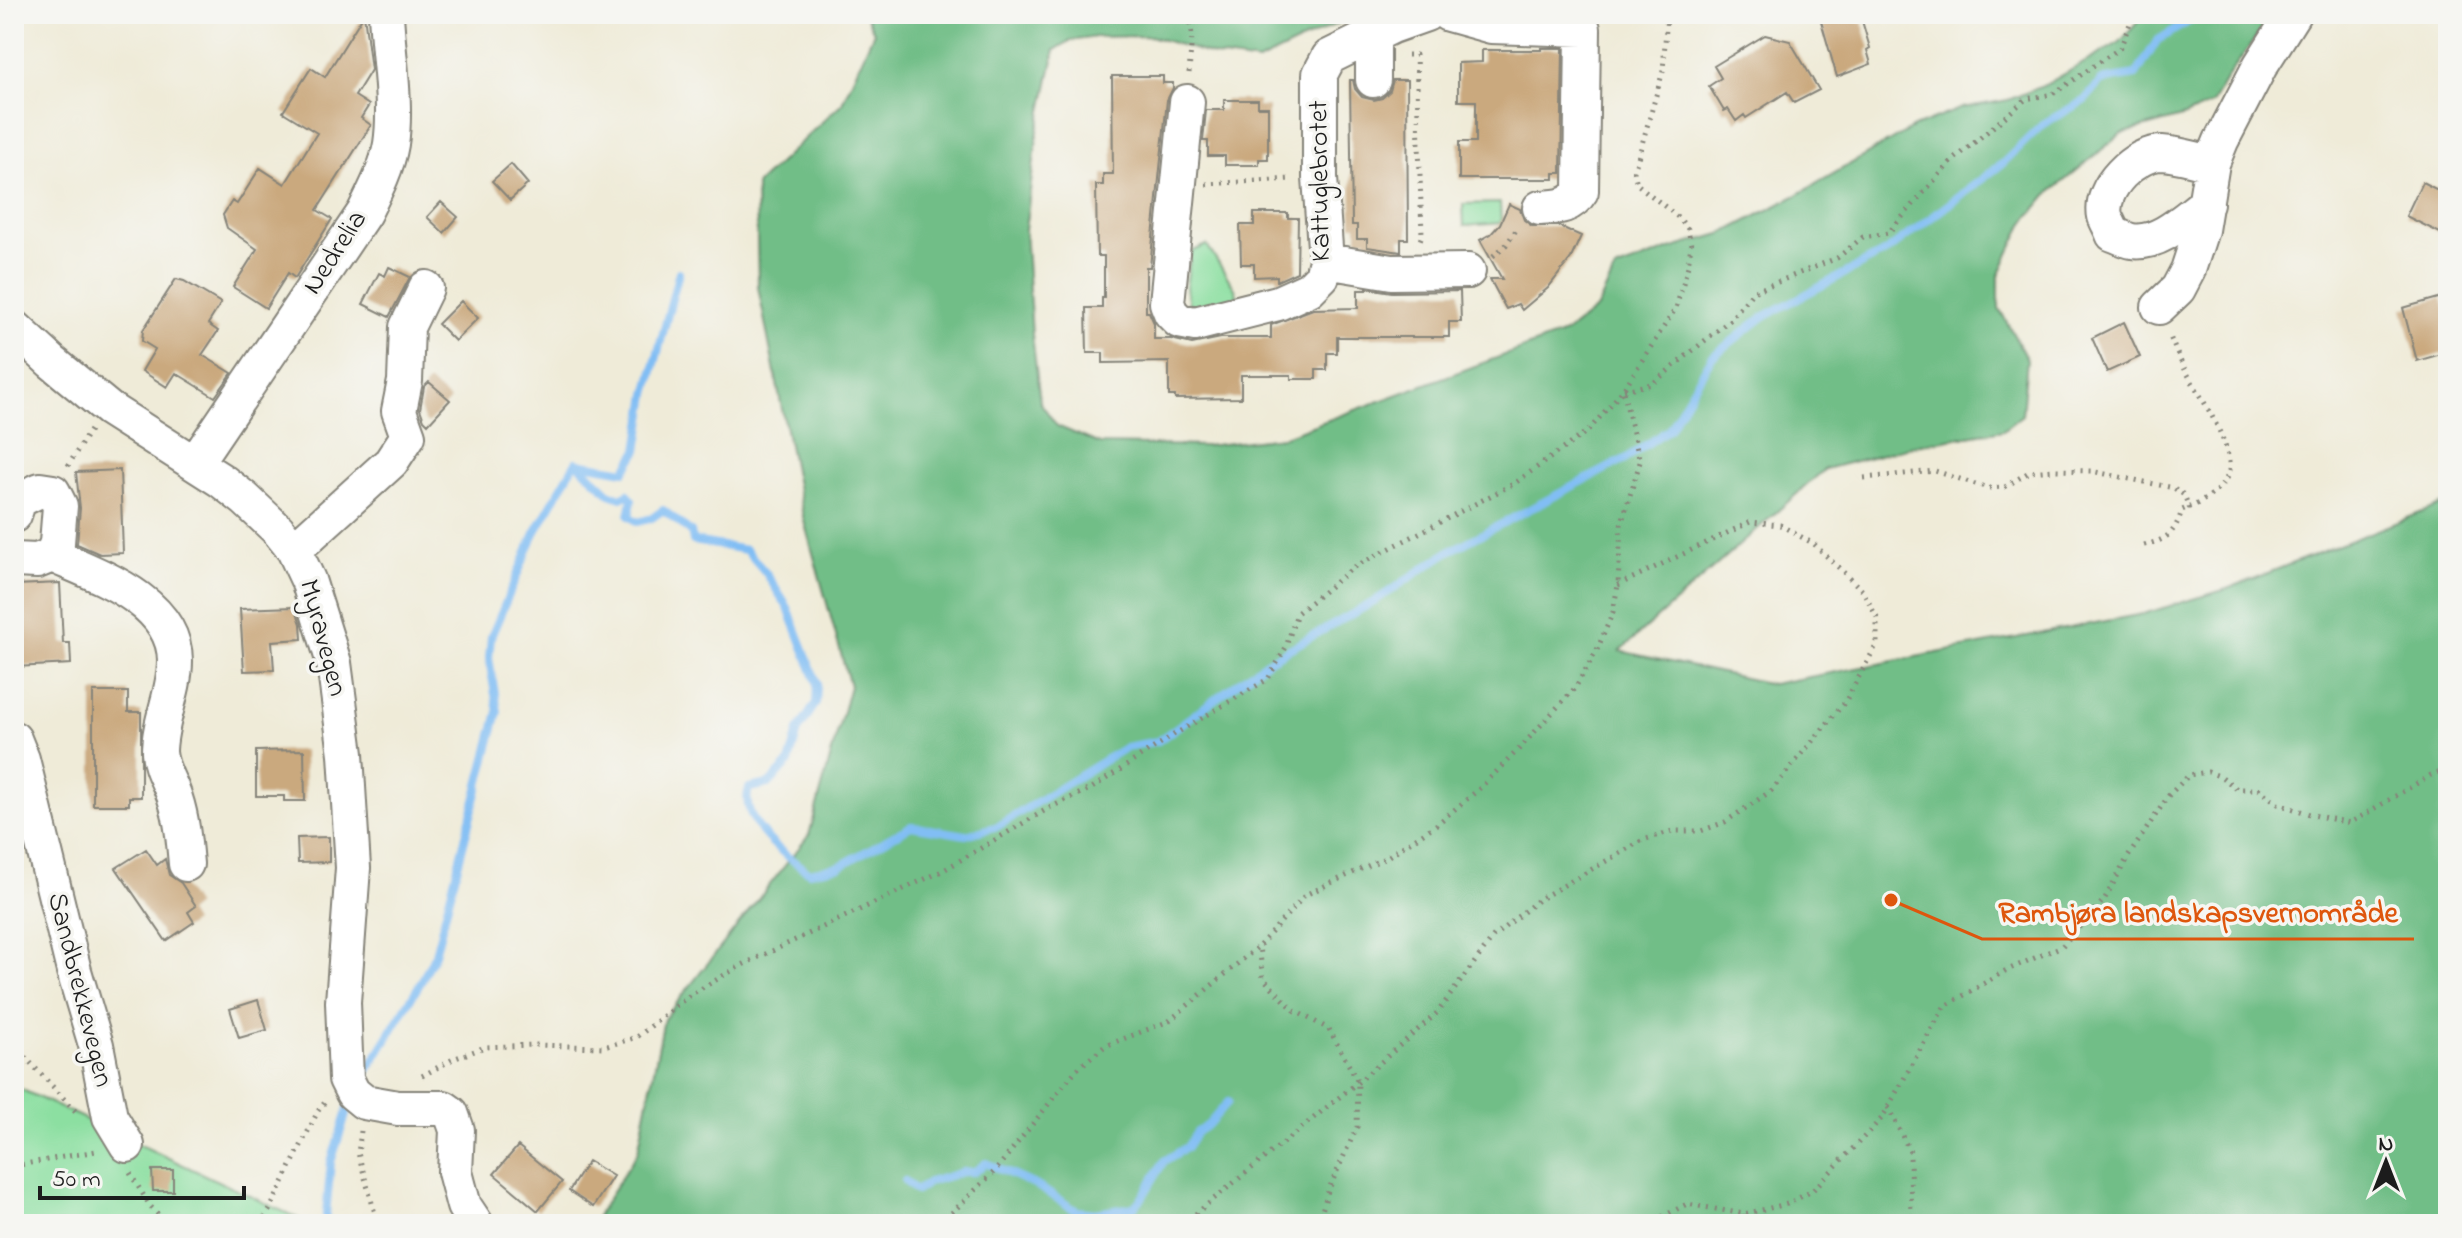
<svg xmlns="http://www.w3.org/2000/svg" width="2462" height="1238" font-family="'Indie Flower',sans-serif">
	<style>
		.green { fill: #8cdfa1; stroke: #547e5e; stroke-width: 2 }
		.forest { fill: #71be87; stroke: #466d52; stroke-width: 2 }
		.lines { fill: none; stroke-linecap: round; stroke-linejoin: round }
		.stream { stroke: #81bef4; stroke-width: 8 }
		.building { fill: #caa97e }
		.minor-casing { stroke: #86847a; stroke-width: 38 }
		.path { stroke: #86847a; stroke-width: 5; stroke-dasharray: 2 6; stroke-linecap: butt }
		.minor { stroke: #fff; stroke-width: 34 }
		.labels { text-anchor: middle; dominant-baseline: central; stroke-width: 7; stroke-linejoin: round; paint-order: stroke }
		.street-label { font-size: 28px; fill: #1c1c1c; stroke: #f6f6f2 }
		.leader { fill: none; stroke: #de560d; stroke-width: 3 }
		.callout-dot { fill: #de560d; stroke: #f6f6f2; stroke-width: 3 }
		.callout-label { font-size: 30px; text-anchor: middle; font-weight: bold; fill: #de560d; stroke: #f6f6f2; stroke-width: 7; stroke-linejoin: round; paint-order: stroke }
	</style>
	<rect width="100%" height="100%" fill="#f6f6f2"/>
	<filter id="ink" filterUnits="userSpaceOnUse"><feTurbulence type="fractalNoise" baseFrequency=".0125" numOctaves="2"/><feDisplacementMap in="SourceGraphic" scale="16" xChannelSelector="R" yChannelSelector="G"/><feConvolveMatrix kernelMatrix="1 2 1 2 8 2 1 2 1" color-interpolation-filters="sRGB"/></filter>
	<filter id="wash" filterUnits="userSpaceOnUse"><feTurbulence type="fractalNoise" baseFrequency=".006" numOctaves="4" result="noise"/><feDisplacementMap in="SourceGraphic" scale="32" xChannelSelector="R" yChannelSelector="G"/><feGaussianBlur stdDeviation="1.8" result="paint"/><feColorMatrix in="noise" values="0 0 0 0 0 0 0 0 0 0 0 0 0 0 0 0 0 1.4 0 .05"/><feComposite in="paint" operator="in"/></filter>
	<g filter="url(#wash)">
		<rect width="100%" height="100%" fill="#efebd8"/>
		<!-- green -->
		<path class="green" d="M 1500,203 L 1501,223 L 1464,226 L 1463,204 Z
			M 1207,245 L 1235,289 L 1240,304 L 1197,309 L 1189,305 L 1186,287 L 1191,252 Z
			M 14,1086 L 310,1224 L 14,1224 Z"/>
		<!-- forest -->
		<path class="forest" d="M 865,14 L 1357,14 L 1258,62 L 1216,56 L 1150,36 L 1096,37 L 1070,41 L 1055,50 L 1038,130 L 1025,230 L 1032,334 L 1040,402 L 1057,426 L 1100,444 L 1205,446 L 1282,437 L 1567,332 L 1597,308 L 1615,270 L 1673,248 L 1724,233 L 1795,196 L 1914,127 L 1962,108 L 2008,100 L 2045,85 L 2120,42 L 2145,14 L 2273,14 L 2228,76 L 2212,104 L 2185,116 L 2121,134 L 2047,195 L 2023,224 L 1999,275 L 1999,308 L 2027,359 L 2022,415 L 2003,430 L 1921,444 L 1825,469 L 1620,651 L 1772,684 L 2143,614 L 2227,589 L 2448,502 L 2448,1224 L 592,1224 L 638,1151 L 664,1019 L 809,835 L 850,686 L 804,521 L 758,287 L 756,185 L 842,103 L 874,32 Z"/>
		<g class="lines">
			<!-- stream -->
			<path class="stream" d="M 577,463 L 625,471 L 638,450 L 647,394 L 679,272
				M 359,1084 L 421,982 L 435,954 L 498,712 L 489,658 L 491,637 L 535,533 L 576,462 L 610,494 L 621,498 L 628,494 L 632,500 L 629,516 L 638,522 L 652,518 L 663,510 L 691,532 L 693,541 L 746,550 L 766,573 L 788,608 L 817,683 L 816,703 L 798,731 L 789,763 L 769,784 L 749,788 C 738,821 785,856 809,872 L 840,866 L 911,826 L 966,835 L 998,826 L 1126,747 L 1158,741 L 1266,662 L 1372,603 L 1448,552 L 1627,458 L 1669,429 L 1712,357 L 1763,317 L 1887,251 L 2002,164 L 2043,124 L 2085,100 L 2101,81 L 2136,75 L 2157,41 L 2200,14
				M 905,1181 L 916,1191 L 929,1182 L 963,1172 L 974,1172 L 986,1163 L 1037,1186 L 1077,1211 L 1096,1213 L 1134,1207 L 1142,1198 L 1164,1161 L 1187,1147 L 1197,1132 L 1208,1125 L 1228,1102
				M 325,1224 L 331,1162 L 350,1102"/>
		</g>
		<g id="blocks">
			<!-- building -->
			<path class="building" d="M 364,14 L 371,70 L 355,96 L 369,105 L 361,118 L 371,125 L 317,210 L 332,219 L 295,278 L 288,273 L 266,308 L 233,287 L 257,249 L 227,228 L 223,215 L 232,201 L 237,204 L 260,168 L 285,184 L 317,133 L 283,112 L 311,68 L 325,77 Z
				M 1819,14 L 1856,14 L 1858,22 L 1862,21 L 1870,48 L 1867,50 L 1871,64 L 1837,77 Z
				M 1765,35 L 1790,41 L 1819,90 L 1794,103 L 1787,92 L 1746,118 L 1744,115 L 1736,121 L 1728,109 L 1724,111 L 1709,86 L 1721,78 L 1714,66 Z
				M 1541,48 L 1563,48 L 1561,173 L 1554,173 L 1554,179 L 1459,179 L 1459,142 L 1476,142 L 1476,101 L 1458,101 L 1458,63 L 1482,62 L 1482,50 L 1541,50 Z
				M 1112,76 L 1163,76 L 1163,83 L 1173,83 L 1173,88 L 1167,100 L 1150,267 L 1146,267 L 1146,312 L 1149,312 L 1154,323 L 1154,339 L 1171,339 L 1192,344 L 1221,338 L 1271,338 L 1271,325 L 1313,309 L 1358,308 L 1358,290 L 1367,290 L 1367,288 L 1392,292 L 1460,291 L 1461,322 L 1449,322 L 1449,337 L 1337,337 L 1337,353 L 1327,353 L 1327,370 L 1316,370 L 1316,379 L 1291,379 L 1291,375 L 1241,375 L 1241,398 L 1175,399 L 1175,396 L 1169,396 L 1169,362 L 1103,363 L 1103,353 L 1087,353 L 1086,308 L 1102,308 L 1102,298 L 1104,298 L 1104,256 L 1097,256 L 1096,185 L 1103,185 L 1103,174 L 1113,174 Z
				M 1350,80 L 1353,80 L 1355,89 L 1362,97 L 1374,100 L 1382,98 L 1390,91 L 1393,80 L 1407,80 L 1408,239 L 1401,239 L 1401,252 L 1367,247 L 1367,239 L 1357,239 L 1357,225 L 1352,225 Z
				M 1224,100 L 1258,100 L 1258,107 L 1268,107 L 1268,159 L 1259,159 L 1259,165 L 1225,165 L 1225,156 L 1208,156 L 1208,141 L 1203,141 L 1206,110 L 1224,110 Z
				M 511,164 L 528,184 L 510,200 L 492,181 Z
				M 2422,182 L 2448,195 L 2448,237 L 2406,216 Z
				M 441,202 L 458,217 L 444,233 L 427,217 Z
				M 1509,204 L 1520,209 L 1524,220 L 1532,226 L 1559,226 L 1581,236 L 1571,258 L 1548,288 L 1522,310 L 1518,304 L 1506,309 L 1490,279 L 1502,279 L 1480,240 L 1491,234 L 1500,224 Z
				M 1254,213 L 1288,213 L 1288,218 L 1298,218 L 1297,272 L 1277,281 L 1277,276 L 1254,277 L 1254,264 L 1241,264 L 1240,225 L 1254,225 Z
				M 389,267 L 410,277 L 389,317 L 363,304 L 379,273 L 385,276 Z
				M 176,279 L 184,281 L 221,303 L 208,324 L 218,331 L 202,355 L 232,373 L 215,397 L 176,373 L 167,387 L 142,371 L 155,349 L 142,341 L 143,330 Z
				M 2442,297 L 2448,318 L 2448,352 L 2417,361 L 2403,308 Z
				M 461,301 L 478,318 L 455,341 L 438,324 Z
				M 2124,322 L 2140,357 L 2107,372 L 2092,338 Z
				M 429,382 L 450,400 L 428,424 L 424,420 L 420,409 L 424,387 Z
				M 120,470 L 123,553 L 100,554 L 77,544 L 80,508 L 76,472 Z
				M 60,583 L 63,643 L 70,643 L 71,664 L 15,667 L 16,585 Z
				M 295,607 L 301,624 L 302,639 L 272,641 L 274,670 L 244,671 L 240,609 Z
				M 93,692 L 128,692 L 128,712 L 141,712 L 141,797 L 129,797 L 129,805 L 93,805 Z
				M 304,750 L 305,801 L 284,801 L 284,796 L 256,796 L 256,751 Z
				M 329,837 L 329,862 L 298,863 L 297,838 Z
				M 146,849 L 157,865 L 165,859 L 169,875 L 181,883 L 196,906 L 188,912 L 194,922 L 166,941 L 116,868 Z
				M 258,1000 L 267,1030 L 239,1038 L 230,1009 Z
				M 518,1146 L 562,1182 L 538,1211 L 494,1174 Z
				M 588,1161 L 613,1176 L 593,1207 L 569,1191 Z
				M 152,1170 L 173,1170 L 173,1191 L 153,1191 Z"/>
		</g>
	</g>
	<g filter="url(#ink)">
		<use href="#blocks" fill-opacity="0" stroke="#86847a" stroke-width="2"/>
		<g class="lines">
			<!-- minor casing -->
			<g class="minor-casing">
				<path id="minor" d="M 1448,14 L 1491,26 L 1583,29 L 1581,191 C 1571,207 1558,207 1540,208
					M 1373,80 L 1373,35
					M 1187,102 L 1167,303 L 1171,313 L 1179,321 L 1195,324 L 1278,303 L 1309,289 L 1322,276 L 1326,261 L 1320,178 L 1320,74 L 1329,57 L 1392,26 L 1426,14
					M 2206,203 C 2186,218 2159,245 2132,241 C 2126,240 2119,236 2113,234 C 2111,228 2107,222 2105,216 C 2099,188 2135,153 2162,153 C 2179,154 2196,160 2212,163
					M 1326,261 L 1392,272 L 1468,271
					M 2159,307 L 2178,289 L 2188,270 L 2201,230 L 2212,163 L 2221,141 L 2260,66 L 2293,14
					M 14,327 L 52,362 L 109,409 L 222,481 L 245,499 L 278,530 L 294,550 L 308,580 L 334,663 L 346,754 L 353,868 L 343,1002 L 346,1079 L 353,1093 L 364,1102 L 398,1108 L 444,1108 L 451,1113 L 457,1130 L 455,1172 L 464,1206 L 476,1224
					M 195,463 L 364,213 C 375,191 387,168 391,144 C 397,104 388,55 386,14
					M 14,515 L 19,500 L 40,490 L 53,492 L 60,506 L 57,543 L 52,555 L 37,561 L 14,560
					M 294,550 L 391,462 L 408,436 L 399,411 L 405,381 L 407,327 L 426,288
					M 52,555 C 97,575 175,601 175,661 C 175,692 159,721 159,752 C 160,769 170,782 175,798 C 182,819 184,841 186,864
					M 14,739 L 22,759 L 74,971 L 96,1045 L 110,1117 L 127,1145"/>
			</g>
			<!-- path -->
			<path class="path" d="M 1407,55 L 1416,55 L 1422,235 L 1419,243
				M 1189,73 L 1192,35 L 1189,14
				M 1206,184 L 1291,179
				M 1493,256 L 1506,245 L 1518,227
				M 1624,390 L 1652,384 L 1730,320 L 1753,292 L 1837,258 L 1863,237 L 1888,233 L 1950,163 L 2026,99 L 2053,94 L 2120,48 L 2134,14
				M 68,466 L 90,430
				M 1864,478 L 1935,471 L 1988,488 L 2005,487 L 2029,472 L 2054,470 L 2091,471 L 2174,488 L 2184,495 L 2189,507 C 2203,503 2227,486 2229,470 C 2232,443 2200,396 2187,373 C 2180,361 2174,347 2169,334
				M 2144,545 C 2167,540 2175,533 2182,510 L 2189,507
				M 14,1045 L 79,1115
				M 422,1076 L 453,1059 L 485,1047 L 535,1045 L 604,1047 L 637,1037 L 690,995 L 740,966 L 942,871 L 1049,808 L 1092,788 L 1175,734 L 1268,679 L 1286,647 L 1297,613 L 1354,567 L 1515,483 L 1589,430 L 1623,390 L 1676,308 L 1688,266 L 1691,245 L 1688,229 L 1679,218 L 1637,184 L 1634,172 L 1663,71 L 1667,14
				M 1888,1107 L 1910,1152 L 1911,1224
				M 361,1131 L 358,1153 L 378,1224
				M 14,1166 L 96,1151
				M 130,1173 L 150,1206 L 167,1224
				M 1744,1214 L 1745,1224
				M 259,1224 L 269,1211 L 318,1111 L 325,1102
				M 940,1224 L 995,1171 L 1076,1070 L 1105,1046 L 1169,1021 L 1259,946
				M 1183,1224 L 1358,1082 L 1437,1013 L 1494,936 L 1538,900 L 1643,840 L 1672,831 L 1701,831 L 1725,822 L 1771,791 L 1845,702 L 1877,644 L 1877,618 L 1863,591 L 1814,544 L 1780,525 L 1750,522 L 1618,585
				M 1318,1224 L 1328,1191 L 1357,1127 L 1358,1082 L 1329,1029 L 1295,1011 L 1263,978 L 1259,946 L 1305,895 L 1387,857 L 1437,824 L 1478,790 L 1519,749 L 1575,688 L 1597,650 L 1613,612 L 1618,585 L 1621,525 L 1640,462 L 1623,391
				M 1648,1224 L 1687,1204 L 1744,1214 L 1787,1204 L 1812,1191 L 1882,1118 L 1944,1007 L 2005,971 L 2062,946 L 2104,900 L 2128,857 L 2169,795 L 2189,775 L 2208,772 L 2222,777 L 2237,789 L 2259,789 L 2278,804 L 2313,815 L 2350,823 L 2431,775 L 2448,769"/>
			<!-- minor -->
			<use href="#minor" class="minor"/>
		</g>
	</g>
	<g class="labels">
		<!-- street labels -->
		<g class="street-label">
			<text transform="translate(1321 181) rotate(-91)">Kattuglebrotet</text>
			<text transform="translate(336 253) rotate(-57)">Nedrelia</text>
			<text transform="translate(322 638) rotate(75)">Myravegen</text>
			<text transform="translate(79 990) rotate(76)">Sandbrekkevegen</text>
		</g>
	</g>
	<!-- callouts -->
	<path class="leader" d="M1891 900L1982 939H2414"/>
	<circle class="callout-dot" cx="1891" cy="900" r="8"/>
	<g class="callout-label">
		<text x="2198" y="922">Rambjøra landskapsvernområde</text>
	</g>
	<!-- margin -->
	<rect width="2462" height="1238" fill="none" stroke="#f6f6f2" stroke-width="48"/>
	<!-- north arrow -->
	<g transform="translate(2386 1162)" stroke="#f6f6f2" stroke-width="6" paint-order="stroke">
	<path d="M0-6L14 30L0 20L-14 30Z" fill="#1c1c1c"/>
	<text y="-12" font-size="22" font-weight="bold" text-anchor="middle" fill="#1c1c1c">N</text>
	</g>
	<!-- scale -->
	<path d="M40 1186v12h204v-12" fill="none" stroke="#1c1c1c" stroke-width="4"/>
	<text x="52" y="1186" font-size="24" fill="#1c1c1c" stroke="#f6f6f2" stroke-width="6" paint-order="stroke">50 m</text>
</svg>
